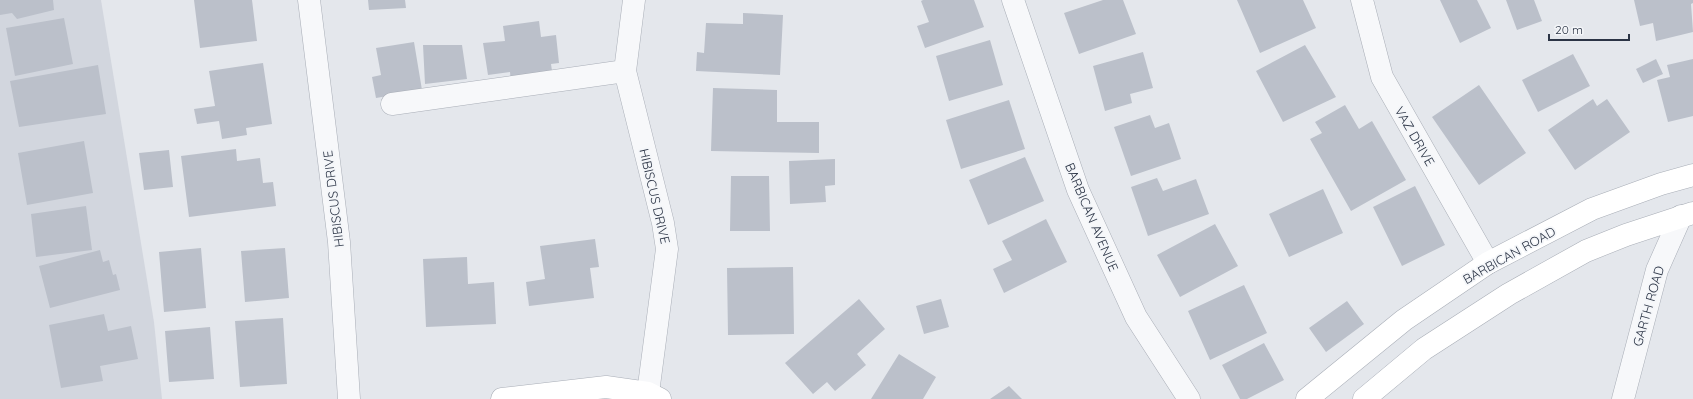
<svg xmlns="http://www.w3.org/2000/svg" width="1693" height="399" font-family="Quicksand,sans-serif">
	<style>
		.built { fill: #d2d6de }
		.building { fill: #bbc0ca }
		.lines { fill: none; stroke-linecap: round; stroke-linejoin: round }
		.street-casing { stroke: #a9aeb7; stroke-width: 23 }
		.secondary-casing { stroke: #a9aeb7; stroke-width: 23 }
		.street { stroke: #f7f8fa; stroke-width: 22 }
		.secondary { stroke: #fff; stroke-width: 22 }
		.labels { text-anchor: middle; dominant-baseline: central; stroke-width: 3.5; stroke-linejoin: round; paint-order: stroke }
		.street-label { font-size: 13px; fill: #2b3445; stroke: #f4f6f9 }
	</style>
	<rect width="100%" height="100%" fill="#e4e7ec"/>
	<!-- built -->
	<path class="built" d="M 0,0 L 101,0 L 154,322 L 162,399 L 0,399 Z"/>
	<!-- building -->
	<path class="building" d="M 0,0 L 53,0 L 54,10 L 17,19 L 12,13 L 0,15 Z
		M 194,0 L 252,0 L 257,41 L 200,48 Z
		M 368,0 L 405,0 L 406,8 L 369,10 Z
		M 923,0 L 974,0 L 984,27 L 925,48 L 917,26 L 929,22 L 921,1 Z
		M 1103,0 L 1123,0 L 1136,34 L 1079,54 L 1064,13 Z
		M 1237,0 L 1303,0 L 1316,28 L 1260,53 Z
		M 1440,0 L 1477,0 L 1491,28 L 1460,43 Z
		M 1506,0 L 1534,0 L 1542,21 L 1517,30 Z
		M 1634,0 L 1693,0 L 1693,3 L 1691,4 L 1693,32 L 1656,41 L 1653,23 L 1640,26 Z
		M 743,13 L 783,15 L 780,75 L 696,71 L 697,52 L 704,53 L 706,23 L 743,24 Z
		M 64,18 L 73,64 L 15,76 L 6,28 Z
		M 539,21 L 541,37 L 556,35 L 559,63 L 551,64 L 553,78 L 511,83 L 510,72 L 488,75 L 483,43 L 505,41 L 503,26 Z
		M 990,40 L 1003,85 L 949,101 L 936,56 Z
		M 414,42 L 422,90 L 376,98 L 372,77 L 381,75 L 376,48 Z
		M 423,45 L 462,45 L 467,79 L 425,84 Z
		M 1305,45 L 1336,97 L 1283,122 L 1256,71 Z
		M 1143,52 L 1153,88 L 1130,94 L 1132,103 L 1105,111 L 1093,66 Z
		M 1573,54 L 1590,86 L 1538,112 L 1522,80 Z
		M 1656,59 L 1663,74 L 1643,83 L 1636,69 Z
		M 1693,59 L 1693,116 L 1668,122 L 1657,80 L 1670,77 L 1667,65 Z
		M 263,63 L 272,124 L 246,128 L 247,135 L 222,139 L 219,121 L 197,124 L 194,109 L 215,106 L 209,71 Z
		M 98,65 L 106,114 L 19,127 L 10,81 Z
		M 1479,85 L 1526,153 L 1479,185 L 1432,117 Z
		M 713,88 L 777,90 L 777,122 L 819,122 L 819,153 L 711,151 Z
		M 1593,99 L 1597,106 L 1607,99 L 1630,132 L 1575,170 L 1548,130 Z
		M 1009,100 L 1025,149 L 961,169 L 946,120 Z
		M 1345,105 L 1359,129 L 1372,121 L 1406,180 L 1351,211 L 1310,139 L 1322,133 L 1315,122 Z
		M 1150,115 L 1155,128 L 1169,123 L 1181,159 L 1131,176 L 1114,127 Z
		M 84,141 L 93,193 L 27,205 L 18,153 Z
		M 236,149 L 237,161 L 260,158 L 263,183 L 273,182 L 276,206 L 189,217 L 181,156 Z
		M 169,150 L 173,187 L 144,190 L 139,153 Z
		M 1025,157 L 1044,201 L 988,225 L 969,180 Z
		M 835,159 L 835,185 L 825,186 L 826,202 L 790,204 L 789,161 Z
		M 731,176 L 769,176 L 770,231 L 730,231 Z
		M 1157,178 L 1163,191 L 1196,179 L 1209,214 L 1148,236 L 1131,187 Z
		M 1415,186 L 1445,245 L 1402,266 L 1373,207 Z
		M 1323,189 L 1343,233 L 1289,257 L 1269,214 Z
		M 86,206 L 92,250 L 36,257 L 31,214 Z
		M 1046,219 L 1067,262 L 1004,293 L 993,269 L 1012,260 L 1002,241 Z
		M 1215,224 L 1238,266 L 1180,297 L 1157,255 Z
		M 595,239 L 599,267 L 590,268 L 594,298 L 529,306 L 526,282 L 545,279 L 540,246 Z
		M 201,248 L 206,308 L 164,312 L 159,252 Z
		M 285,248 L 289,298 L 245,302 L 241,251 Z
		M 100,250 L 103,262 L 109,260 L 113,275 L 116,274 L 120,290 L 50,308 L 39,266 Z
		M 467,257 L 468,284 L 494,282 L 496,324 L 426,327 L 423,259 Z
		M 793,267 L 794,334 L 728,335 L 727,268 Z
		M 1244,285 L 1267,333 L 1210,360 L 1188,311 Z
		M 859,299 L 885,329 L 857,354 L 866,365 L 835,391 L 827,382 L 813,394 L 785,363 Z
		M 941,299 L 949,327 L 924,334 L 916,306 Z
		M 1347,301 L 1364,324 L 1326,352 L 1309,328 Z
		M 104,314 L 108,331 L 131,326 L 138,359 L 100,366 L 103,381 L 61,388 L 49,325 Z
		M 283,318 L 287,384 L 240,387 L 235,321 Z
		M 210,327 L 214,379 L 169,382 L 165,331 Z
		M 1264,343 L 1284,380 L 1247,399 L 1240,399 L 1222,365 Z
		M 899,354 L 936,377 L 923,399 L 871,399 Z
		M 1009,386 L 1022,399 L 990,399 Z"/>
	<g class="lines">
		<!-- street casing -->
		<g class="street-casing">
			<path id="street" d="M 309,0 L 339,242 L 349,399
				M 634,0 L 625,71 L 663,223 L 667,249 L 648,393
				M 1013,0 L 1078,190 L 1136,317 L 1189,399
				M 1362,0 L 1382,77 L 1488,263
				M 392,104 L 625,71
				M 1623,399 L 1657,270 L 1681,216"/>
		</g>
		<!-- secondary casing -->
		<g class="secondary-casing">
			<path id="secondary" d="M 502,399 L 606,387 L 648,393 L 660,399
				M 1307,399 L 1404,320 L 1488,263 L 1592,209 L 1661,184 L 1693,175
				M 1364,399 L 1424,349 L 1509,294 L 1586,251 L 1626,235 L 1693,213"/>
		</g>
		<!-- street -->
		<use href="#street" class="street"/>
		<!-- secondary -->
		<use href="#secondary" class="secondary"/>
	</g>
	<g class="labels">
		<!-- street labels -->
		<g class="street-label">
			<text transform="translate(1415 136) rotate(60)">VAZ DRIVE</text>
			<text transform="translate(655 196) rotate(77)">HIBISCUS DRIVE</text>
			<text transform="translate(333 199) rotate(-97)">HIBISCUS DRIVE</text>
			<text transform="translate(1092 217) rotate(67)">BARBICAN AVENUE</text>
			<text transform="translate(1509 255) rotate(-29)">BARBICAN ROAD</text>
			<text transform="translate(1648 306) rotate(-74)">GARTH ROAD</text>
		</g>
	</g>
	<!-- scale -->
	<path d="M1549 34v6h80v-6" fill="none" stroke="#2b3445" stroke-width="2"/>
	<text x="1555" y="34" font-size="12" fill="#2b3445" stroke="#f4f6f9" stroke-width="3" paint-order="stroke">20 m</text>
</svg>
